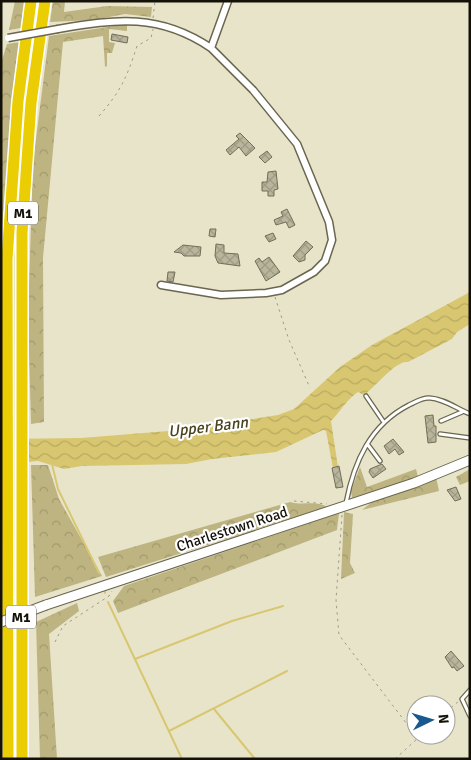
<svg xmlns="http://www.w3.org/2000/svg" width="471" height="760" font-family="Signika,sans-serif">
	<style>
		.forest { fill: url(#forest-crowns) }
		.water { fill: url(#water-waves) }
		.pier { fill: #e8e4ca }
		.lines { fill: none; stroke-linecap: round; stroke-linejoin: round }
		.stream { stroke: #d8c770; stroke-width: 2 }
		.building { fill: url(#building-cross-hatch); stroke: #726e57 }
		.lane-casing { stroke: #6a664f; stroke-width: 5.5 }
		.street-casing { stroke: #6a664f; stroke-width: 9 }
		.secondary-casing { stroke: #6a664f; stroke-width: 11 }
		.highway-casing { stroke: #fff; stroke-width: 14 }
		.path { stroke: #9f9b87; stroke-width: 1; stroke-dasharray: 2.5 4; stroke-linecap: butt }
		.lane { stroke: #fff; stroke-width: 3 }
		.street { stroke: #fff; stroke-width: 6 }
		.secondary { stroke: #fff; stroke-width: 9 }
		.highway { stroke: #eacd03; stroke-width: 11 }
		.street-bridge-casing { stroke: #6a664f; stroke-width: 9; stroke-linecap: butt }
		.secondary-bridge-casing { stroke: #6a664f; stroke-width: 11; stroke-linecap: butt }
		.street-bridge { stroke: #fff; stroke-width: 6 }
		.secondary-bridge { stroke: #fff; stroke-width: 9 }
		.labels { text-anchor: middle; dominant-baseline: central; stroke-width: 4.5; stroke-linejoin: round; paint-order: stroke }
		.shield { fill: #fff; stroke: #5a5852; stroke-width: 1 }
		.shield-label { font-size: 14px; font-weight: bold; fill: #131108 }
		.street-label { font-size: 15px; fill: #131108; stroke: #fff }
		.water-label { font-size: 16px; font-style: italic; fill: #49421c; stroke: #fff }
	</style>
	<defs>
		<pattern id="forest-crowns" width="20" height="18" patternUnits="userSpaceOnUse" patternTransform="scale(1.25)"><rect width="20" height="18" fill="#bdb481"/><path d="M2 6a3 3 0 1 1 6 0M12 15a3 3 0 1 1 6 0" fill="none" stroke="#a29a6e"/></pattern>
		<pattern id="water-waves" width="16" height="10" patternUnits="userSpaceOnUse" patternTransform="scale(1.25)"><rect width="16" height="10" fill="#d8c770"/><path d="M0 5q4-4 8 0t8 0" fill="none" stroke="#b8aa60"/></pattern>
		<pattern id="building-cross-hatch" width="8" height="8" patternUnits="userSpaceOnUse" patternTransform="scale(1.25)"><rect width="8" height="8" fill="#b9b59c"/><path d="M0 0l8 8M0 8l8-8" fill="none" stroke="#9e9b85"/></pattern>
	</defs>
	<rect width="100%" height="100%" fill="#e8e4ca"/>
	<!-- forest -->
	<path class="forest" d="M 15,1 L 25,1 L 21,28 L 9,30 Z
		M 53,1 L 65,1 L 64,12 L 107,6 L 152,7 L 151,17 L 125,14 L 93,20 L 50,22 Z
		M 127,24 L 127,31 L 109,29 L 109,42 L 115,43 L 112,53 L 107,53 L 107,66 L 105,67 L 103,36 L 63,42 L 43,258 L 44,422 L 31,424 L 28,317 L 33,162 L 49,36 Z
		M 21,42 L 9,136 L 4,225 L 1,345 L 1,63 L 7,44 Z
		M 31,465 L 48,465 L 59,499 L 102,576 L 35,597 Z
		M 360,467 L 367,487 L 416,469 L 418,477 L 352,498 L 351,491 Z
		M 470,469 L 470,481 L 460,485 L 456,477 Z
		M 436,477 L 439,491 L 362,510 L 373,501 Z
		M 290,502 C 302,506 317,500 327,507 L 106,577 L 98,557 Z
		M 344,512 L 353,514 L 350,563 L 355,573 L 341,579 Z
		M 339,513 L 337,530 L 118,613 L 113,601 L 124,586 Z
		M 77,603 L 79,611 L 49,634 L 57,759 L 40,759 L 36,622 Z"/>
	<!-- water -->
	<path class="water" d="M 470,292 L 470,324 L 457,332 L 452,339 L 408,362 C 396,360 375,387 364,395 L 358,392 C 347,399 340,412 331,421 L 338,467 L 333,468 L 326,431 L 323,430 L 276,452 L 212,459 L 186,464 L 82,466 L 64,469 L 38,461 L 1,465 L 1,439 L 81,438 L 181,430 L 278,415 L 294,409 L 340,367 L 372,345 Z"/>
	<!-- pier -->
	<path class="pier" d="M 1,436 L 29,438 L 28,464 L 1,467 Z"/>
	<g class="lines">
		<!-- stream -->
		<path class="stream" d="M 52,464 L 58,489 L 99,573
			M 105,591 L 105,593
			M 108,602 L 182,759
			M 135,659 L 232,621 L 283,606
			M 214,709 L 255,759
			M 169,731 L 287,671"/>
	</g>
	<!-- building -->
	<path class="building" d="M 112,34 L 128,37 L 127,43 L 111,40 Z
		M 240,133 L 255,148 L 246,156 L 239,147 L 230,155 L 226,150 L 239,139 L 236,136 Z
		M 267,151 L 272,157 L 265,163 L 259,157 Z
		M 276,171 L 278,189 L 274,190 L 274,196 L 268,196 L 268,191 L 262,191 L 262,182 L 267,182 L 268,172 Z
		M 287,209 L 295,225 L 289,228 L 286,222 L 276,225 L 274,220 L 283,216 L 281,212 Z
		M 210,229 L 216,229 L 215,237 L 209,236 Z
		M 273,233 L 276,239 L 269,242 L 265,236 Z
		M 306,241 L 313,247 L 305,255 L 305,260 L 299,262 L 293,256 Z
		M 216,244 L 224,245 L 224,253 L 238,254 L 240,266 L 218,263 L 215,256 Z
		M 183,245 L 201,247 L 200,256 L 184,256 L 181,253 L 174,252 Z
		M 269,257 L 280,272 L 266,281 L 255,261 L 259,258 L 262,262 Z
		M 168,272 L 175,272 L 173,282 L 167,281 Z
		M 433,415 L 434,426 L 436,426 L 436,442 L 428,443 L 425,416 Z
		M 393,439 L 404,452 L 399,455 L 395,449 L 389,454 L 384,446 Z
		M 382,464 L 386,469 L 373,478 L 369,472 L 370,469 Z
		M 339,466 L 343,487 L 336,488 L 332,468 Z
		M 456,487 L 461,499 L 455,501 L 447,490 Z
		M 451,651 L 464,666 L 457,671 L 454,667 L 452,668 L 445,657 Z"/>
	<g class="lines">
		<!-- lane casing -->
		<g class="lane-casing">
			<path id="lane" d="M 366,396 L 383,421
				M 441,421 L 462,412
				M 440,434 L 470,438
				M 368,445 L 380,461
				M 346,503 C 354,462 370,425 409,405 C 416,402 422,397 430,398 C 445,399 457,409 470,414
				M 470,690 L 462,699 L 470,716"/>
		</g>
		<!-- street casing -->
		<g class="street-casing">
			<path id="street" d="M 58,29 C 117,19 159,13 211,48 L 228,1
				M 161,285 L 221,295 L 266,293 L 282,290 L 314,272 L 325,261 L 332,240 L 329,222 L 297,144 L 253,90 L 211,48"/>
		</g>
		<!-- secondary casing -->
		<g class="secondary-casing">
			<path id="secondary" d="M 46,605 L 414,483 L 470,460"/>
		</g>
		<!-- highway casing -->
		<g class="highway-casing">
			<path id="highway" d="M 8,759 L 7,259 L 18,101 L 31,1
				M 22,759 L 22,233 L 31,103 L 45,1"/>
		</g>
		<!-- path -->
		<path class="path" d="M 153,18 L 155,1
			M 99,116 C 121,91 127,77 137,46 L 151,38 L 153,29
			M 275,297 L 289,340 L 310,388
			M 294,501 L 327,504
			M 342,515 L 336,600 L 339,635 L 413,732 L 419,738 L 422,735
			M 55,642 L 63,626 L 109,596 L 112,591
			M 446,712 L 459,701
			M 395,759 L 418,738"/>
		<!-- lane -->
		<use href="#lane" class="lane"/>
		<!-- street -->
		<use href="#street" class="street"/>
		<!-- secondary -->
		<use href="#secondary" class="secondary"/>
		<!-- highway -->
		<use href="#highway" class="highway"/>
		<!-- street-bridge casing -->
		<g class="street-bridge-casing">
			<path id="street-bridge" d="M 8,38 L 58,29"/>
		</g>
		<!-- secondary-bridge casing -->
		<g class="secondary-bridge-casing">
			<path id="secondary-bridge" d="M 1,622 L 46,605"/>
		</g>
		<!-- street-bridge -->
		<use href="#street-bridge" class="street-bridge"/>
		<!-- secondary-bridge -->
		<use href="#secondary-bridge" class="secondary-bridge"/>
	</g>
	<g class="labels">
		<!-- shield labels -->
		<g class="shield">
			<rect x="8" y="201.5" width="30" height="23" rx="4"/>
			<rect x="6" y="605.5" width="30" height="23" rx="4"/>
		</g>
		<g class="shield-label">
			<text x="23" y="213">M1</text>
			<text x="21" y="617">M1</text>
		</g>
		<!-- street labels -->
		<g class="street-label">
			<text transform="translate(232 529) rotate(-18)">Charlestown Road</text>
		</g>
		<!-- water labels -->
		<g class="water-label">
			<text transform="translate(208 427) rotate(-7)">Upper Bann</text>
		</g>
	</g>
	<!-- border -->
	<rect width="471" height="760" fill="none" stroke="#131108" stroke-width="5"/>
	<!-- north arrow -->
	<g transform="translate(431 720) rotate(85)"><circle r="24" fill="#ffffff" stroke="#a1a09c"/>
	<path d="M0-4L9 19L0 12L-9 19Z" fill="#1a598f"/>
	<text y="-8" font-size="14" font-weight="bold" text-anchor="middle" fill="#131108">N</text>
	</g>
</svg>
